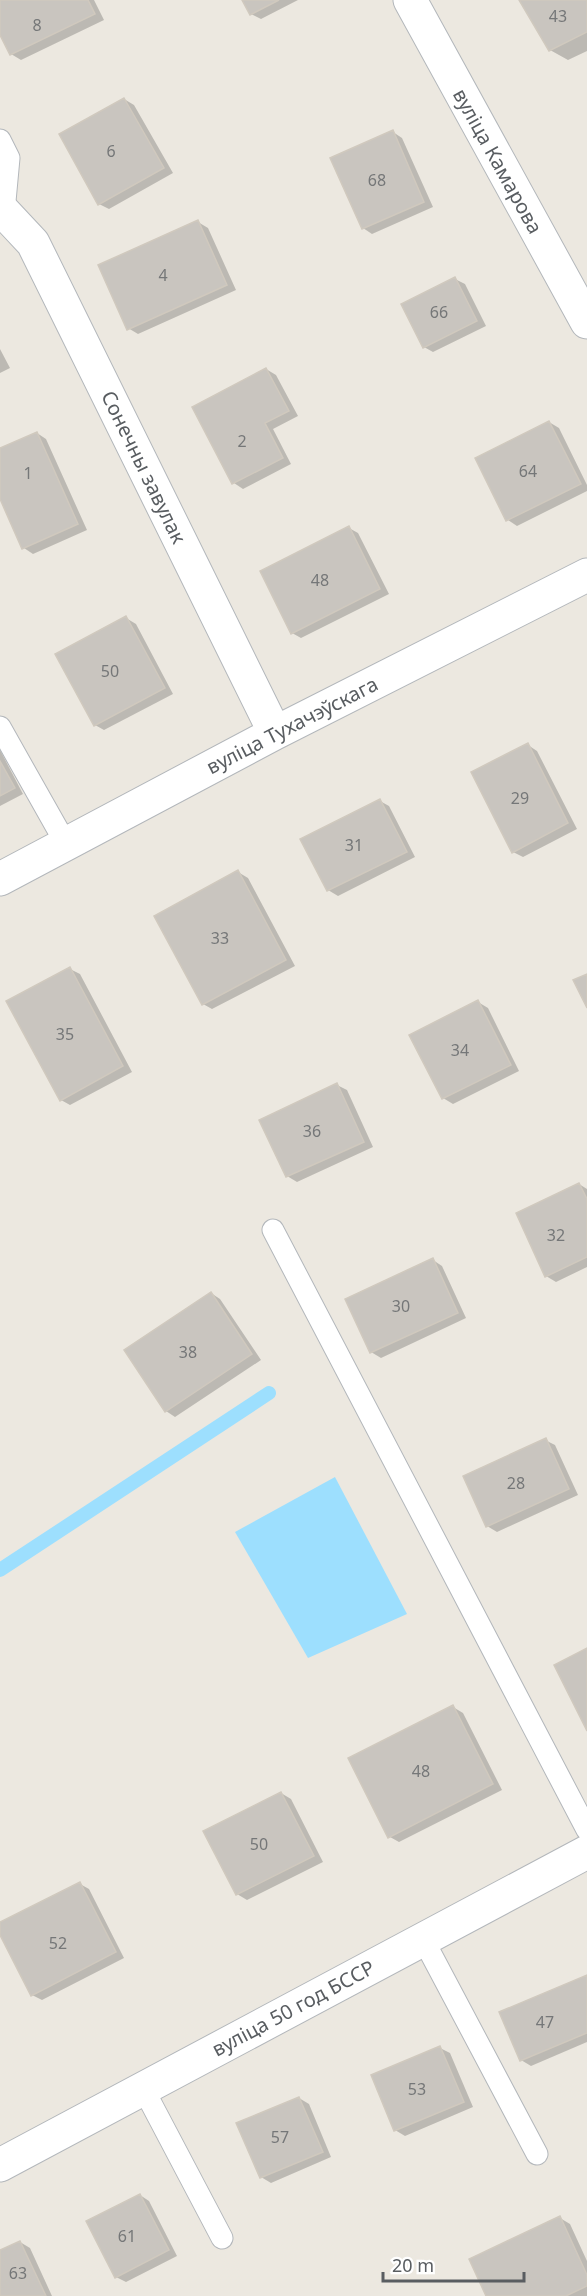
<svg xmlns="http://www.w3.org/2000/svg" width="587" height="2296" font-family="'Noto Sans',sans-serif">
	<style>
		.water { fill: #9ddffe }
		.shadow { fill: #0003 }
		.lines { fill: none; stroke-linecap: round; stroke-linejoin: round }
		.stream { stroke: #9ddffe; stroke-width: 14 }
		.building { fill: #c9c5bf; stroke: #d0c9be; stroke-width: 1.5 }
		.service-casing { stroke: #b3b7bb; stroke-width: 23 }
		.minor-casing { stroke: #b3b7bb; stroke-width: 35 }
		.service { stroke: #fff; stroke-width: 21 }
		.minor { stroke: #fff; stroke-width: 33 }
		.labels { text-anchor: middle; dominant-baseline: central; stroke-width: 5; stroke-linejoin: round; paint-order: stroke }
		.number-label { font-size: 16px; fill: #757778 }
		.street-label { font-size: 20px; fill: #595d61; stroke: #fff }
	</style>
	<rect width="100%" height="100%" fill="#ece8e0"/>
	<!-- water -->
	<path class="water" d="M 335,1477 L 407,1614 L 308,1658 L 235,1532 Z"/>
	<!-- shadow -->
	<path class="shadow" d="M 3,0 L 94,0 L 104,20 L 21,60 L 11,54 L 0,32 L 0,1 Z
		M 244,0 L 298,0 L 261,19 L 251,14 Z
		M 520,0 L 587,0 L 587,51 L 568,60 L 550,50 Z
		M 124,99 L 134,105 L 173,173 L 109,209 L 99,204 Z
		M 393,132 L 402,138 L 433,207 L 372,234 L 363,228 Z
		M 198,222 L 208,228 L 236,290 L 138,334 L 128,328 Z
		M 455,279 L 465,284 L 486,326 L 433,352 L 424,347 Z
		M 0,349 L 10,368 L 0,373 Z
		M 266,369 L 276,375 L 298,416 L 273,429 L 291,464 L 243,489 L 234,483 Z
		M 549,422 L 559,428 L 587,485 L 587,491 L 517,526 L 508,520 L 477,459 Z
		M 37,433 L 46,439 L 87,530 L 33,554 L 24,548 L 0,495 L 0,450 Z
		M 349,528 L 358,533 L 389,594 L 301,638 L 292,633 Z
		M 126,618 L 136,624 L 173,694 L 104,730 L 95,725 Z
		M 528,745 L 537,751 L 577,829 L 523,857 L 513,852 Z
		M 0,750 L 23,794 L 0,806 Z
		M 380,801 L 389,806 L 415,857 L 338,896 L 328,890 Z
		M 238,872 L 248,878 L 295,966 L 212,1009 L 203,1004 Z
		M 70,969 L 80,974 L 132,1072 L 70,1105 L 61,1100 Z
		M 478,1002 L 488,1008 L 519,1071 L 453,1104 L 443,1098 Z
		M 337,1085 L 347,1090 L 373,1147 L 297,1182 L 287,1176 Z
		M 579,1184 L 587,1189 L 587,1267 L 556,1282 L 546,1276 Z
		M 433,1260 L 442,1266 L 466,1318 L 381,1358 L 371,1352 Z
		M 211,1293 L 220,1299 L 261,1360 L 175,1417 L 166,1411 Z
		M 545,1440 L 555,1445 L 578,1495 L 497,1532 L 487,1526 Z
		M 453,1707 L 463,1713 L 502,1790 L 399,1842 L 390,1837 Z
		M 281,1793 L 291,1799 L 323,1862 L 247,1900 L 237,1894 Z
		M 80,1884 L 89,1889 L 124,1958 L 42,2000 L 32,1995 L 0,1932 L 0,1924 Z
		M 587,1976 L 587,2042 L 531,2066 L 521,2060 Z
		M 440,2048 L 450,2053 L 473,2107 L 405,2136 L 395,2130 Z
		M 299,2098 L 309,2104 L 331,2157 L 271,2183 L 261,2177 Z
		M 140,2195 L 149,2201 L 177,2256 L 126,2282 L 116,2277 Z
		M 560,2218 L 570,2224 L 587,2261 L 587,2296 L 488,2296 Z
		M 20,2242 L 30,2248 L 52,2296 L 0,2296 L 0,2252 Z"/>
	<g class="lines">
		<!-- stream -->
		<path class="stream" d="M 0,1570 L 269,1393"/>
	</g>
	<!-- building -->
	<path class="building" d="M 0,0 L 88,0 L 95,14 L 10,55 L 0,35 Z
		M 242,0 L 279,0 L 250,15 Z
		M 519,0 L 587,0 L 587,32 L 549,51 Z
		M 124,98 L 164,168 L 98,205 L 59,134 Z
		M 393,130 L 424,202 L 362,229 L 330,158 Z
		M 198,220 L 227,285 L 127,330 L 98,265 Z
		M 455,277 L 477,321 L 423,348 L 401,304 Z
		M 266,368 L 289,411 L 265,423 L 283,458 L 232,484 L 192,407 Z
		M 549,421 L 581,484 L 506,521 L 475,458 Z
		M 37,432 L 78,524 L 22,549 L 0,499 L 0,448 Z
		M 349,526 L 380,589 L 291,634 L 260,571 Z
		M 126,616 L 165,688 L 94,726 L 55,654 Z
		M 528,743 L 568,823 L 512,853 L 471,772 Z
		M 0,761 L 15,788 L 0,796 Z
		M 380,799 L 407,852 L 327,891 L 300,839 Z
		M 238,870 L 286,960 L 202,1005 L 154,916 Z
		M 70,967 L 123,1066 L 60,1101 L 6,1001 Z
		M 587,974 L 587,1008 L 573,980 Z
		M 478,1000 L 511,1065 L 442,1099 L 409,1035 Z
		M 337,1083 L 364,1142 L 286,1177 L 259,1120 Z
		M 579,1183 L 587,1199 L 587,1257 L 545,1277 L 516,1213 Z
		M 433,1258 L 458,1313 L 370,1353 L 345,1299 Z
		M 211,1292 L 252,1354 L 165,1412 L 124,1350 Z
		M 546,1438 L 569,1489 L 486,1527 L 463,1476 Z
		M 587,1648 L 587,1731 L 554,1665 Z
		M 453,1705 L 493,1784 L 388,1838 L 348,1758 Z
		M 281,1792 L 314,1856 L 236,1895 L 203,1831 Z
		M 80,1882 L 116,1952 L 31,1996 L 0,1935 L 0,1922 Z
		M 587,1975 L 587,2033 L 520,2061 L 499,2012 Z
		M 440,2046 L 464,2102 L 394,2131 L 371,2075 Z
		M 299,2097 L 323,2152 L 260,2178 L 236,2123 Z
		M 140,2194 L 169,2250 L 115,2278 L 86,2221 Z
		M 560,2216 L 587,2275 L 587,2286 L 566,2296 L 486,2296 L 469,2259 Z
		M 20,2241 L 46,2296 L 0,2296 L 0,2250 Z"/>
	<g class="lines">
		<!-- service casing -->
		<g class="service-casing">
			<path id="service" d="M 0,140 L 9,158 L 4,212
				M 0,727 L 66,844
				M 273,1230 L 587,1830
				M 423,1939 L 537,2154
				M 143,2088 L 222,2238"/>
		</g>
		<!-- minor casing -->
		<g class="minor-casing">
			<path id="minor" d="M 410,0 L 587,322
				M 0,213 L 4,212 L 33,243 L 275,733
				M 0,879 L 275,733 L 587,575
				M 0,2165 L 587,1852"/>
		</g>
		<!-- service -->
		<use href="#service" class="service"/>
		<!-- minor -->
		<use href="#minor" class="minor"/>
	</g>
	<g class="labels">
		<!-- number labels -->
		<g class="number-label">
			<text x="558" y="16">43</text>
			<text x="37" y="25">8</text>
			<text x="111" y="151">6</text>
			<text x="377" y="180">68</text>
			<text x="163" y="275">4</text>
			<text x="439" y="312">66</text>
			<text x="242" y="441">2</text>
			<text x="528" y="471">64</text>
			<text x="28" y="473">1</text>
			<text x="320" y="580">48</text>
			<text x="110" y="671">50</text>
			<text x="520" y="798">29</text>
			<text x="354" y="845">31</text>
			<text x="220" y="938">33</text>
			<text x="65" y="1034">35</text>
			<text x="460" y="1050">34</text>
			<text x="312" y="1131">36</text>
			<text x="556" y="1235">32</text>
			<text x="401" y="1306">30</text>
			<text x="188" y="1352">38</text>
			<text x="516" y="1483">28</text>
			<text x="421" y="1771">48</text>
			<text x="259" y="1844">50</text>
			<text x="58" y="1943">52</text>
			<text x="545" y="2022">47</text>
			<text x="417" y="2089">53</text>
			<text x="280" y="2137">57</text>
			<text x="127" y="2236">61</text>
			<text x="18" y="2273">63</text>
		</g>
		<!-- street labels -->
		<g class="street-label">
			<text transform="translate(498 161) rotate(61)">вуліца Камарова</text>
			<text transform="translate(144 467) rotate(64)">Сонечны завулак</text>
			<text transform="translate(292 725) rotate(-27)">вуліца Тухачэўскага</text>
			<text transform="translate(293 2008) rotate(-28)">вуліца 50 год БССР</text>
		</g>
	</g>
	<!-- scale -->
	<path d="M383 2272v9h141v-9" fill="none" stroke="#595d61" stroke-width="3"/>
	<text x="392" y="2272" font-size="18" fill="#595d61" stroke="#ffffff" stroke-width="4.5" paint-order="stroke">20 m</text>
</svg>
